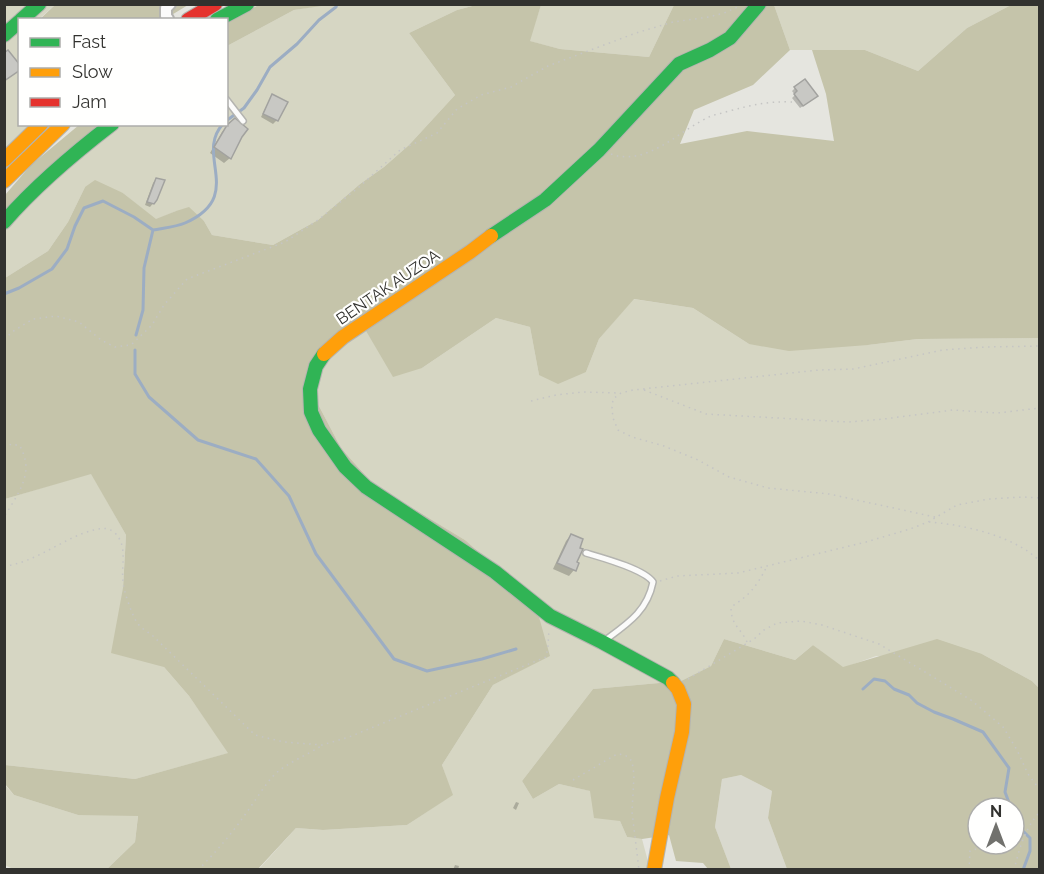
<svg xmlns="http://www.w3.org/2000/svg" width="1044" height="874" font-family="Raleway,sans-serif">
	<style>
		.built { fill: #d9d9ce }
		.green { fill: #d6d6c3 }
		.forest { fill: #c5c4aa; fill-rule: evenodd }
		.shadow { fill: #0003 }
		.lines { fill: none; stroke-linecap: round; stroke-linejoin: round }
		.stream { stroke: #9cadc3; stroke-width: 3 }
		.building { fill: #c8c8c4; stroke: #a2a29f; stroke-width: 1.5 }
		.lane-casing { stroke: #b4b4b0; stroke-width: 8 }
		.street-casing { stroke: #b4b4b0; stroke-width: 14 }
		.fast-casing { stroke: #b4b4b0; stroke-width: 16 }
		.slow-casing { stroke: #b4b4b0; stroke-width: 16 }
		.jam-casing { stroke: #b4b4b0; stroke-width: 16 }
		.path { stroke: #c5c5c4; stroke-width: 1.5; stroke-dasharray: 1.5 4.5; stroke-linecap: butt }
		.lane { stroke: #fbfbfa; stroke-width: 5 }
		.street { stroke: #fbfbfa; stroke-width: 10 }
		.fast { stroke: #30b455; stroke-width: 14 }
		.slow { stroke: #ff9f0a; stroke-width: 14 }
		.jam { stroke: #e5322d; stroke-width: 14 }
		.labels { text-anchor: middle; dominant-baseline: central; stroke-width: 4.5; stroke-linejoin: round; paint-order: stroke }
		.street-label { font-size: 16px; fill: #32322f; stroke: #fffffe }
	</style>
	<rect width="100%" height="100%" fill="#e5e5df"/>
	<!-- built -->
	<path class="built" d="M 741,775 L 772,791 L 768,818 L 787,869 L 731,869 L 715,827 L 722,779 Z"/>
	<!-- green -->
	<path class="green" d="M 328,4 L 476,5 L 457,10 L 409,33 L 455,95 L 409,145 L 384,167 L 360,184 L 318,220 L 273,245 L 212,235 L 204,221 L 176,211 L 156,220 L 123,193 L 85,187 L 68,222 L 48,251 L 5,278 L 5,218 L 106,125 L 226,124 L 227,46 L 294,10 Z
		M 5,5 L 55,5 L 39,19 L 20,20 L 20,124 L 37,125 L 5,157 Z
		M 541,5 L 674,5 L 649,57 L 560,49 L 529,41 Z
		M 774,5 L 1011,5 L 967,28 L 918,71 L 865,50 L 790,50 Z
		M 633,299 L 693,308 L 749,344 L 868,345 L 918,339 L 1039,338 L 1039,688 L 1032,681 L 982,654 L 876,656 L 843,668 L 813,645 L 795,660 L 724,639 L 711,666 L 681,681 L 593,689 L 522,781 L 533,799 L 559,784 L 591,791 L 620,821 L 627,837 L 642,839 L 650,869 L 258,870 L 296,828 L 323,830 L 407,825 L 452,795 L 442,765 L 493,685 L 549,655 L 465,540 L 373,484 L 341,448 L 310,389 L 325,353 L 362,324 L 422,368 L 496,318 L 530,327 L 539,375 L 586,372 L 599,339 Z
		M 91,473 L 126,535 L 123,588 L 164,667 L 189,696 L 229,753 L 135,779 L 5,765 L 5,499 Z
		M 4,784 L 14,795 L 78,815 L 138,815 L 135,842 L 107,869 L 15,870 L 5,865 Z"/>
	<!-- forest -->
	<path class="forest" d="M 133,4 L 188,5 L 165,19 L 39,20 L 55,5 L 131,6 Z
		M 259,5 L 328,5 L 294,10 L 227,46 L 227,20 Z
		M 476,5 L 541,5 L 530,41 L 560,49 L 649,57 L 674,5 L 774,5 L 790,50 L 753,85 L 694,110 L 680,144 L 747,131 L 834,141 L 826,94 L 812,50 L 865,50 L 918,71 L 967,28 L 1011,5 L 1039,5 L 1039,338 L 918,339 L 868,345 L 789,351 L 749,344 L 693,308 L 634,299 L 599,339 L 586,372 L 558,384 L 539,375 L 530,327 L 496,318 L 422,368 L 393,377 L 362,324 L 325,353 L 310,389 L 341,448 L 373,484 L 465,540 L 535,603 L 550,656 L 493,685 L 442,765 L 453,795 L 407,825 L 323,830 L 296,828 L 258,869 L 107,869 L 135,842 L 138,816 L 78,815 L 14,795 L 5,784 L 5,765 L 135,779 L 228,753 L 189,696 L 164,667 L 111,653 L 123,588 L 126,535 L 91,474 L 5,499 L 5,500 L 5,278 L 48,251 L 68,222 L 85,187 L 95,180 L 123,193 L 156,219 L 176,211 L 189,207 L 204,221 L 212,235 L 273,245 L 318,220 L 360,184 L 384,167 L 409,145 L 455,95 L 409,33 L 457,10 Z
		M 79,125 L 106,125 L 5,218 L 5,195 L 31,165 Z
		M 724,639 L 795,660 L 813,645 L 843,667 L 937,639 L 982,654 L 1032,681 L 1039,688 L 1039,869 L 787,869 L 768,818 L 772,791 L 741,775 L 722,779 L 715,827 L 731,869 L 708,869 L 703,863 L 676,861 L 669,835 L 642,839 L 627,837 L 620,821 L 594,818 L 590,791 L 559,784 L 533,799 L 522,781 L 593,689 L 681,681 L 711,666 ZM 978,808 L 1014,808 L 1014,844 L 978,844 Z"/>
	<!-- shadow -->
	<path class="shadow" d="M 795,88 L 813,99 L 800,108 L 792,98 L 795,95 L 792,91 Z
		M 273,96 L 285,102 L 277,120 L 273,124 L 261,117 L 270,99 Z
		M 228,126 L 230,158 L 224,163 L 210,153 L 222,132 Z
		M 156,179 L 156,200 L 150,207 L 145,205 L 153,183 Z
		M 571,535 L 575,563 L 577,564 L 574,570 L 569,576 L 553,569 L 566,541 Z
		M 516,802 L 519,803 L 516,810 L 513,808 Z
		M 455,865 L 459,866 L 458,870 L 453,870 Z"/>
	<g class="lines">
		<!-- stream -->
		<path class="stream" d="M 226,121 L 244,108 L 257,90 L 270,67 L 297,44 L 319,20 L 336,7 L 337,4
			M 4,294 L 19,288 L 52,269 L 67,249 L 75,226 L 84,208 L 103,201 L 134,217 L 153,230 C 163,228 176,227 185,223 C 246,196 194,155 223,124
			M 136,335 L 143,310 L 144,268 L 153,230
			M 135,350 L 135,374 L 149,397 L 198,440 L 256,459 L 289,496 L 316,554 L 394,659 L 427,671 L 482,659 L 516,649
			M 863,689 L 874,679 L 885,681 L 894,689 L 909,695 L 917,703 L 934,712 L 953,719 L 983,732 L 1009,768 L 1005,792 L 1011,808
			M 1014,815 L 1020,828 L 1030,838 L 1030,851 L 1023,870"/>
	</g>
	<!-- building -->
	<path class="building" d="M 8,50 L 20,65 L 20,70 L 4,81 L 4,53 Z
		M 805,79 L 818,96 L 803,106 L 794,94 L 797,91 L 794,87 Z
		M 272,94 L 288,102 L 278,121 L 263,114 Z
		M 235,118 L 248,129 L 242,137 L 231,159 L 214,147 L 227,125 Z
		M 156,178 L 165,180 L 157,200 L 154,204 L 147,202 Z
		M 571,534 L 583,539 L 580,548 L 583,549 L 577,562 L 579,563 L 576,571 L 557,563 Z"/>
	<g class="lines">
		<!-- lane casing -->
		<g class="lane-casing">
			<path id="lane" d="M 226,99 L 243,121
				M 586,553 C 603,558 644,569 653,582 C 647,612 627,624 604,641"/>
		</g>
		<!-- street casing -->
		<g class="street-casing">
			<path id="street" d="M 168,19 L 166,16 L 166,8 L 170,4"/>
		</g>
		<!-- fast casing -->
		<g class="fast-casing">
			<path id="fast" d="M 21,20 L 39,4
				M 217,20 L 247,4
				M 4,35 L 20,21
				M 4,222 C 36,185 73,154 112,124
				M 491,236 L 545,200 L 599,150 L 679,64 L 710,50 L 730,38 L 759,4
				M 324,354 L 316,366 L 310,389 L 311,412 L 319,430 L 345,467 L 366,487 L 495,572 L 550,616 L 602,642 L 668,678 L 673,683"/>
		</g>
		<!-- slow casing -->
		<g class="slow-casing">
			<path id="slow" d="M 4,160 L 41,124
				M 4,181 L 63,124
				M 324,354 L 343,337 L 470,252 L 491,236
				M 654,870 L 667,798 L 682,732 L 684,704 L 678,689 L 673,683"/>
		</g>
		<!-- jam casing -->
		<g class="jam-casing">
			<path id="jam" d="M 188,20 L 215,4"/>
		</g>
		<!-- path -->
		<path class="path" d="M 611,154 C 648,167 679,130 711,116 C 717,114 723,113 729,111 C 752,105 768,101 792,102
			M 4,339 L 15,330 L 33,319 L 56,316 L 79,322 L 101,340 L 115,347 L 131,345 L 152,325 L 164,305 L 187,279 L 285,242 L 318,220 L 359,187 L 400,150 L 437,133 L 457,109 L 481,95 L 511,87 L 548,66 L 636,33 L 673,22 L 709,17 L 724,13 L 740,6
			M 644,390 L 706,414 L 848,422 L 884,419 L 953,410 L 997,413 L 1040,408
			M 531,401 L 556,395 L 583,392 L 620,393
			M 4,447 L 12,444 L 20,446 C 22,450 24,455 25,459 C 30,480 14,500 4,517
			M 935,517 L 829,494 L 768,488 L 729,477 L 698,460 L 664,446 L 632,437 L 618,430 L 613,418 L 612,408 L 613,399 L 621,393 L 633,390 L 819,370 L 853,369 L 943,350 L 986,347 L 1040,346
			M 929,522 C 958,524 999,533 1024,549 C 1030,552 1035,557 1040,561
			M 4,566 C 36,563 64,537 94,530 C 102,528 108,527 115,533 C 128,546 121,565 123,581 C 123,590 133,618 138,624 C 142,629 148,632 153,636 L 255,735 L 284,742 L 322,745 L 349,737 L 546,657 L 548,646 L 549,629
			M 660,581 L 677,576 L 738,573 L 866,542 L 910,529 L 928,522 L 957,505 L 989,499 L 1023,497 L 1040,498
			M 747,642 C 741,628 731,626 731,607 C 750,595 757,586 767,566
			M 688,679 L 754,639 L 764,630 L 777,623 L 801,621 L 822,625 L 879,644 L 971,700 L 1003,727 L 1017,750 L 1028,774 L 1040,790
			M 573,780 L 617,754 L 625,755 L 632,761 L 634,775 L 632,812 L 639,870
			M 1014,841 L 1021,840
			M 198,870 C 217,851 234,831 249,809 C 257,798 264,786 274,775 C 285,764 307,755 321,746
			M 969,870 L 970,851 L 992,844
			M 1014,870 C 1019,850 1025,827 1040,812"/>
		<!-- lane -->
		<use href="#lane" class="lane"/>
		<!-- street -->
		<use href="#street" class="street"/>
		<!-- fast -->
		<use href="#fast" class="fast"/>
		<!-- slow -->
		<use href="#slow" class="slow"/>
		<!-- jam -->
		<use href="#jam" class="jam"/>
	</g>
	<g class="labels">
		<!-- street labels -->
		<g class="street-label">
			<text transform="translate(388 287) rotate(-34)">BENTAK AUZOA</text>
		</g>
	</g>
	<!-- border -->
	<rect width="1044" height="874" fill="none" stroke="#32322f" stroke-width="12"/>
	<!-- legend -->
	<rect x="18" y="18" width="210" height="108" fill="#fffffe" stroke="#adadab" stroke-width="1.5"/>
	<rect x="30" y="38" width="30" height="9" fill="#30b455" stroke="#adadab" stroke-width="1.5"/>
	<text x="72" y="48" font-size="18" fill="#32322f">Fast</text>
	<rect x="30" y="68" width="30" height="9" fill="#ff9f0a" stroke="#adadab" stroke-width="1.5"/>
	<text x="72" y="78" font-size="18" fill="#32322f">Slow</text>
	<rect x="30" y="98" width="30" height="9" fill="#e5322d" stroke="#adadab" stroke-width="1.5"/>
	<text x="72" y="108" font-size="18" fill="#32322f">Jam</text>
	<!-- north arrow -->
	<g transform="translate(996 826)"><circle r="28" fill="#fffffe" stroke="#adadab" stroke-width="1.5"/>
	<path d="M0-4.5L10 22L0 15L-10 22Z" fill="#71716d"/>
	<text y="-9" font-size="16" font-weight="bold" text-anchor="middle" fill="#32322f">N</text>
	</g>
</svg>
